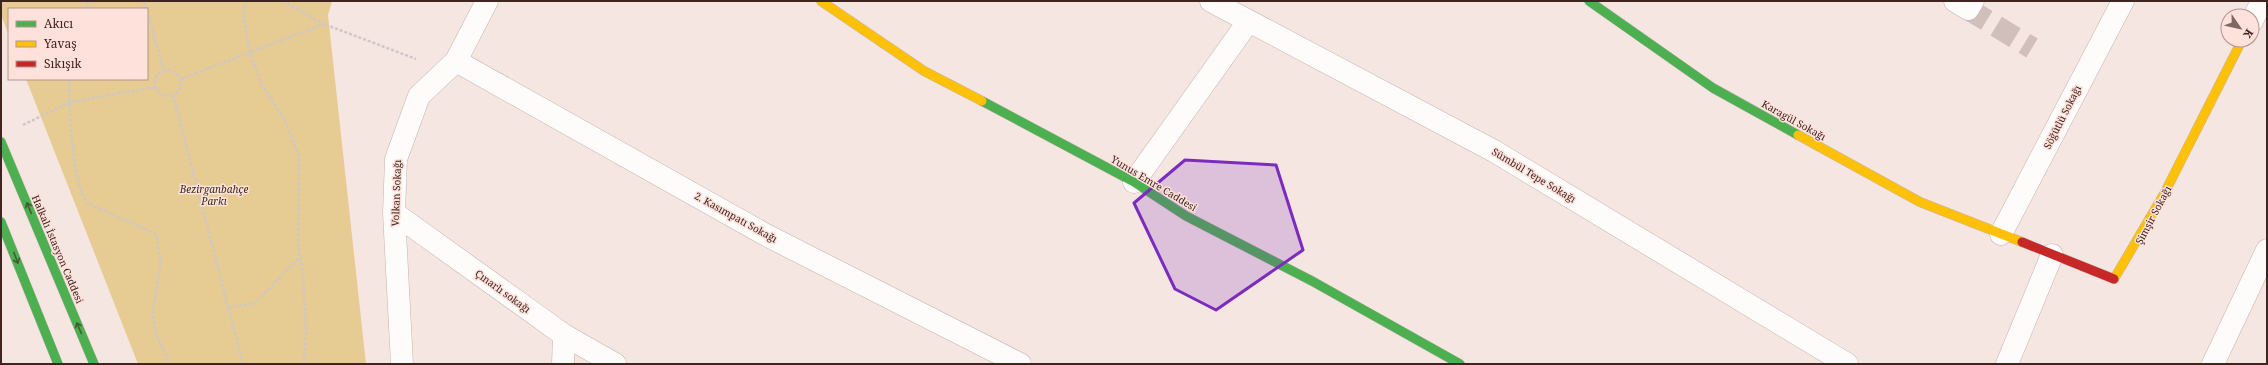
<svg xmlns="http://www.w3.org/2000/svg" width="2268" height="365" font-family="'Noto Serif',serif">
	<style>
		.green { fill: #e6cc92 }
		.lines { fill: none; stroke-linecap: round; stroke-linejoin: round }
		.street-tunnel { stroke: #d1bfbb; stroke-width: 22; stroke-dasharray: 22 11; stroke-linecap: butt }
		.street-casing { stroke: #c6b2ae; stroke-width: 23 }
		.fast-casing { stroke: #c6b2ae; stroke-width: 10 }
		.slow-casing { stroke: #c6b2ae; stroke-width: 10 }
		.jam-casing { stroke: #c6b2ae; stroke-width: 10 }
		.path { stroke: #cfc7c6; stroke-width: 2.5; stroke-dasharray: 3 2; stroke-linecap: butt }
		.street { stroke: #fefbfb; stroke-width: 22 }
		.fast { stroke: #4caf50; stroke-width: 9 }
		.slow { stroke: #ffc107; stroke-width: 9 }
		.jam { stroke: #c62828; stroke-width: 9 }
		.oneway { stroke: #445c33 }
		.marked { fill: #7b2cbf; fill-opacity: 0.2; stroke: #7b2cbf; stroke-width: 3; stroke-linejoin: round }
		.labels { text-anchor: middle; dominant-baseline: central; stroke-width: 3; stroke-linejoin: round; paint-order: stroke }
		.street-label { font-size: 10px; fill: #3f241f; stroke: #fee1da }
		.park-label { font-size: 10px; font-style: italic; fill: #312b18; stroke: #fee1da }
	</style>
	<rect width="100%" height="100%" fill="#f6e6e2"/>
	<!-- green -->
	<path class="green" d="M 1,1 L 332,1 L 328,15 L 366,364 L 138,364 L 26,79 L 147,79 L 147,9 L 9,9 L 9,36 L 1,15 Z"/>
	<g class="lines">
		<!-- street-tunnel -->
		<path class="street-tunnel" d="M 1968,9 L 2032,48"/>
		<!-- street casing -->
		<g class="street-casing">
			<path id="street" d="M 1211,1 L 1494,151 L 1847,364
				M 1955,1 L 1968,9 L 1973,1
				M 2252,21 L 2262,1
				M 456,61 L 766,235 L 1020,364
				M 1134,182 L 1248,22
				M 394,213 L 564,335 L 615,364
				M 2001,234 L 2123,1
				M 402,364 L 394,213 L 396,159 L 419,96 L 456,61 L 487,1
				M 563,364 L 564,335
				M 2007,364 L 2052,255
				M 2213,364 L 2267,250"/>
		</g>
		<!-- fast casing -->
		<g class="fast-casing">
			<path id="fast" d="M 1589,1 L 1713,88 L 1798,135
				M 982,101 L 1134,182 L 1186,216 L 1312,281 L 1460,364
				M 1,142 L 94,364
				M 1,222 L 58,364"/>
		</g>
		<!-- slow casing -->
		<g class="slow-casing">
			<path id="slow" d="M 821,1 L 924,71 L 982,101
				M 1798,135 L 1920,202 L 2022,242
				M 2114,279 L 2164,194 L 2242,40"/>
		</g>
		<!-- jam casing -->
		<g class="jam-casing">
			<path id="jam" d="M 2022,242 L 2114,279"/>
		</g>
		<!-- path -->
		<path class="path" d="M 144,1 L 146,9
			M 247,1 L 243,12 L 250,53 L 261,83 L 284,119 L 299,156 L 298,246 L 303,272 L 306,333 L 304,364
			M 283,1 L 324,24
			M 86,9 L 89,1
			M 147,11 L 164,70
			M155 83a13 13 0 1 1 26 0a13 13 0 1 1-26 0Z
			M 69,79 C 70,109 71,181 87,203 L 156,234 L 161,261 L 153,311 L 155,331 L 170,364
			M 181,79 L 324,24 L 416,59
			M 173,95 L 243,364
			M 23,125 L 70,102 L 156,87
			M 229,308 L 255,303 L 300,257"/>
		<!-- street -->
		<use href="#street" class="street"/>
		<!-- fast -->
		<use href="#fast" class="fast"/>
		<!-- slow -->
		<use href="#slow" class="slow"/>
		<!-- jam -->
		<use href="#jam" class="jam"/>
	</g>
	<!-- one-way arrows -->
	<defs><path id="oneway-shaft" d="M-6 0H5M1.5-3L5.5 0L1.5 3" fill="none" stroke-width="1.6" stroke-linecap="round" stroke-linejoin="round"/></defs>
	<g class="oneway">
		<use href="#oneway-shaft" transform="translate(29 208) rotate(-113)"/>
		<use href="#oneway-shaft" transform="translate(16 258) rotate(69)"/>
		<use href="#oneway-shaft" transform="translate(79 328) rotate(-113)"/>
	</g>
	<!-- marked area -->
	<path class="marked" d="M 1185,160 L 1276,165 L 1303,250 L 1216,310 L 1175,289 L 1134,203 Z"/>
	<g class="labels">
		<!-- street labels -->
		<g class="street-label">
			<text transform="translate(2062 117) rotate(-63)">Söğütlü Sokağı</text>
			<text transform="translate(1794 120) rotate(29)">Karagül Sokağı</text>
			<text transform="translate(1534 175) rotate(31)">Sümbül Tepe Sokağı</text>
			<text transform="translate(1154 183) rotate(31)">Yunus Emre Caddesi</text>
			<text transform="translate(396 193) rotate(-88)">Volkan Sokağı</text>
			<text transform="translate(2153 215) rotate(-62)">Şimşir Sokağı</text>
			<text transform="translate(736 217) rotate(29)">2. Kasımpatı Sokağı</text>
			<text transform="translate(58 249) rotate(67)">Halkalı İstasyon Caddesi</text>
			<text transform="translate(503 291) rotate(36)">Çınarlı sokağı</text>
		</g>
		<!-- park labels -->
		<g class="park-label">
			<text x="214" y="189">Bezirganbahçe<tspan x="214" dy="12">Parkı</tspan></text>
		</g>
	</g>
	<!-- border -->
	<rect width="2268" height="365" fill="none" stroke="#3f241f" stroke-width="4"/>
	<!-- legend -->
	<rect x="8" y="8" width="140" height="72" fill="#fee1da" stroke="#b2958f"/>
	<rect x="16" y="21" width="20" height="6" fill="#4caf50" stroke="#b2958f"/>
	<text x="44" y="28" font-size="12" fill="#3f241f">Akıcı</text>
	<rect x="16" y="41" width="20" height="6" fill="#ffc107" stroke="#b2958f"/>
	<text x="44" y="48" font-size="12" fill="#3f241f">Yavaş</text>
	<rect x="16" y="61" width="20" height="6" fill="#c62828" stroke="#b2958f"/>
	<text x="44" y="68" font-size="12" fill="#3f241f">Sıkışık</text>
	<!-- north arrow -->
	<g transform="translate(2240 28) rotate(124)"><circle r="19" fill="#fee1da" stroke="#b2958f"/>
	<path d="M0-3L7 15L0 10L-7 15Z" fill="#7f6863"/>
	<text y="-6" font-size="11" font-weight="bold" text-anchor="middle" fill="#3f241f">K</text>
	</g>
</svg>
